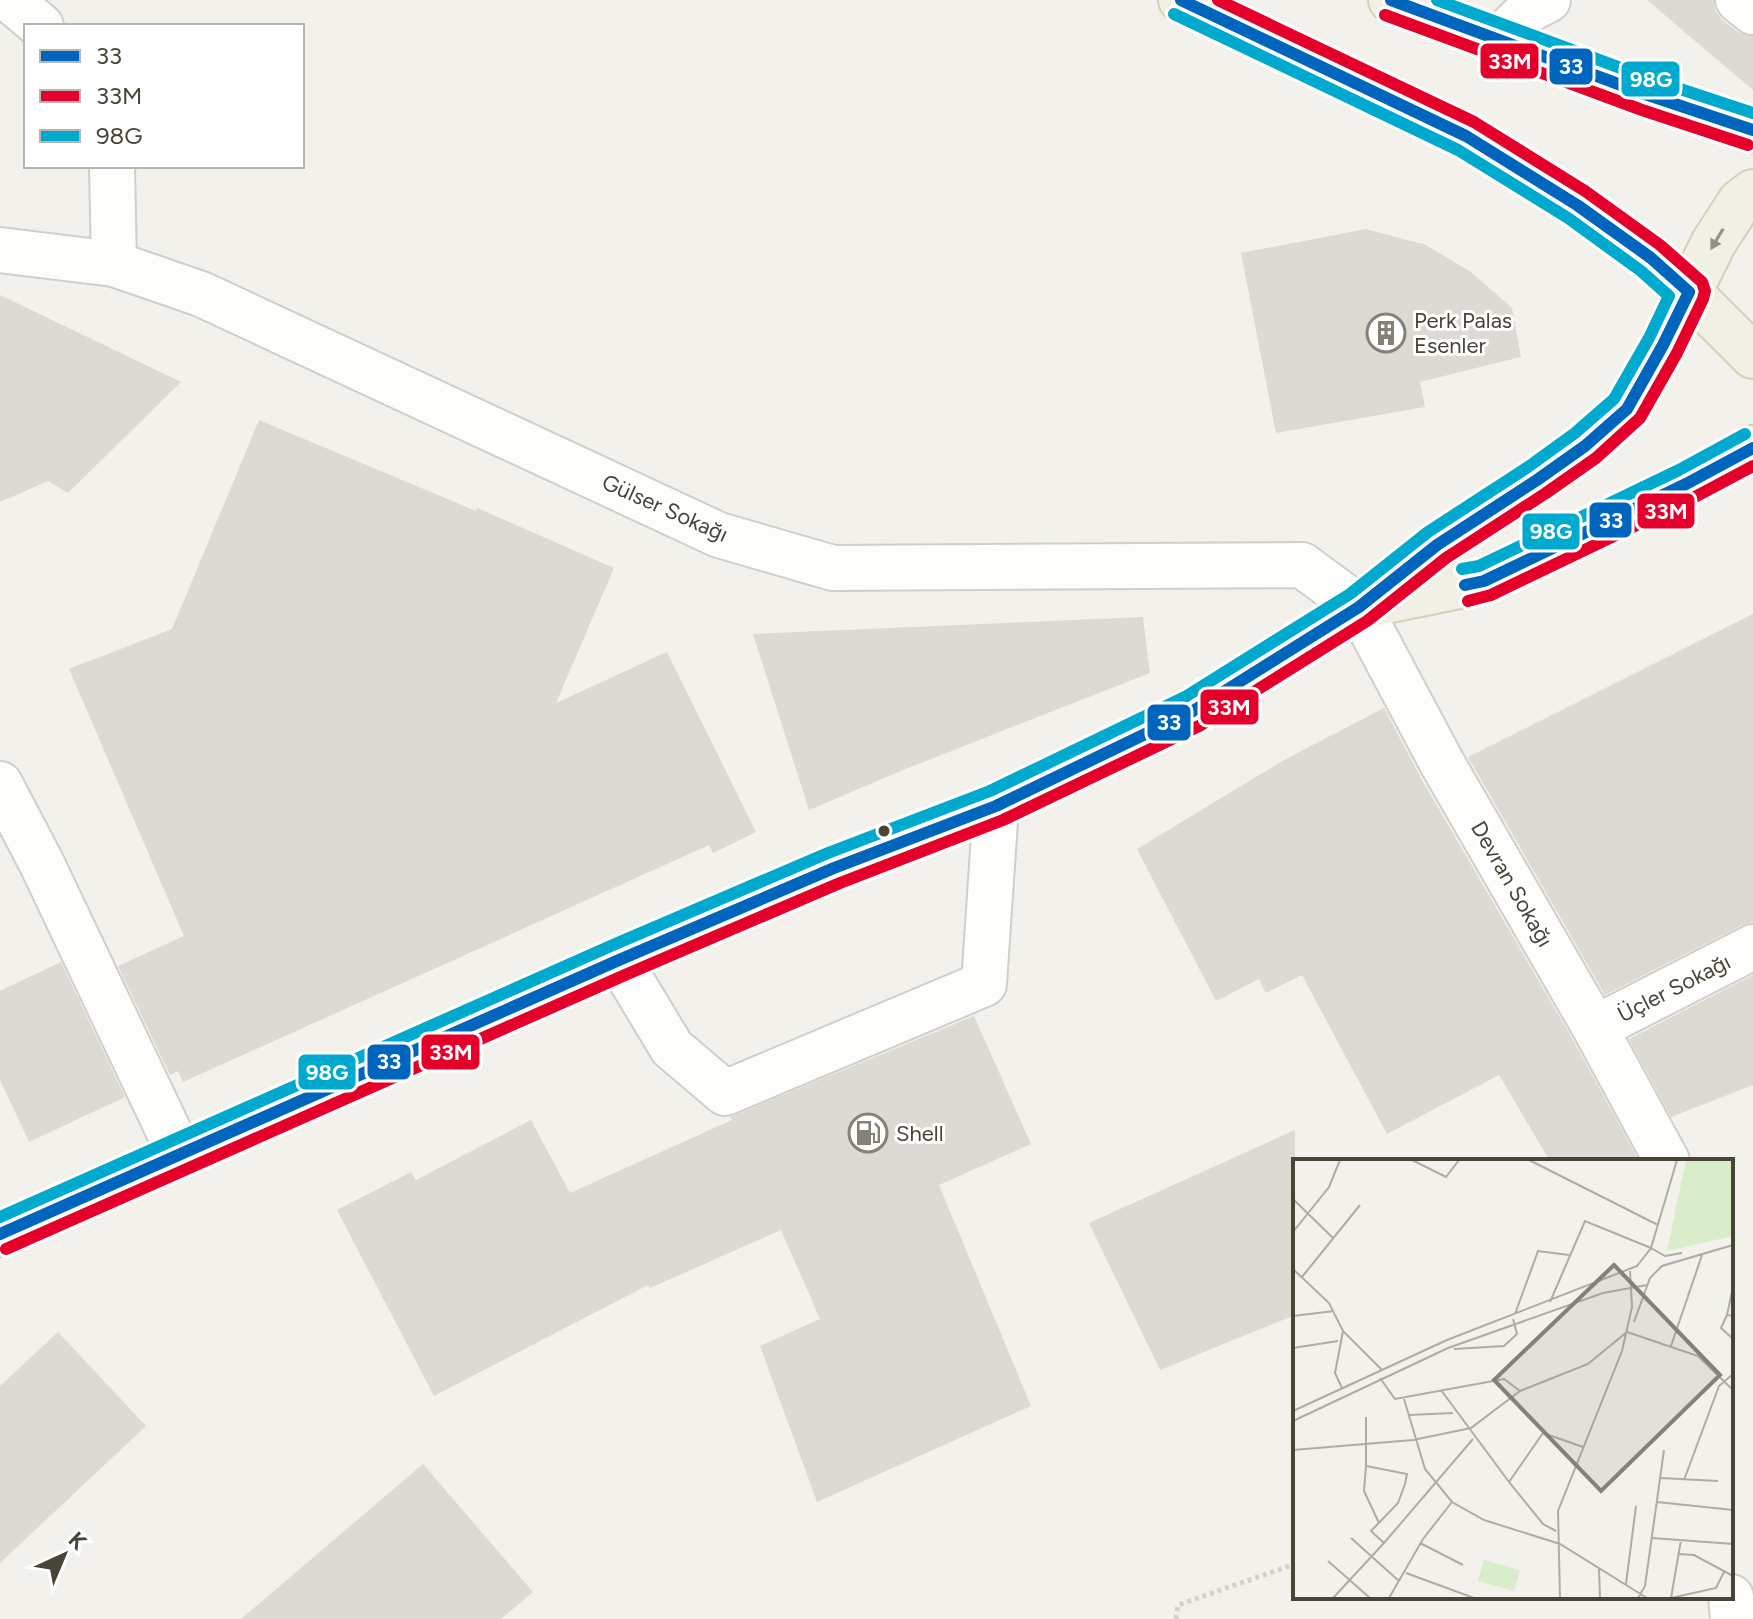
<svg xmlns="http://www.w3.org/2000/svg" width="1753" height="1619" font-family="Figtree,sans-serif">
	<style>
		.building { fill: #dcdad3 }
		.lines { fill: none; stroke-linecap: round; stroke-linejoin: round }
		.minor-casing { stroke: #d0cfc8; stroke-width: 48 }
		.major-casing { stroke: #d5d1b8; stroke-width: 48 }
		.path { stroke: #d2d1ca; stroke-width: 5; stroke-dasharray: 4 4; stroke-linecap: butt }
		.minor { stroke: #fdfdfc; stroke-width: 44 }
		.major { stroke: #f1f0e4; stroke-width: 44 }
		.bus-1-casing { stroke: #fff; stroke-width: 18 }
		.bus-2-casing { stroke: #fff; stroke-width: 18 }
		.bus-3-casing { stroke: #fff; stroke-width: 18 }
		.bus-1 { stroke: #0065bd; stroke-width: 12 }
		.bus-2 { stroke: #e4002b; stroke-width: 12 }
		.bus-3 { stroke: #00a9ce; stroke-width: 12 }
		.oneway { fill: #949284 }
		.bus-dot { fill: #484536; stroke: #fff; stroke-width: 3 }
		.labels { text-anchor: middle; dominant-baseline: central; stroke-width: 6; stroke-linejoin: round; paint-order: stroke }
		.poi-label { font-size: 22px; fill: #484536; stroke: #fff; text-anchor: start }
		.street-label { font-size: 22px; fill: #484536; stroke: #fff }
		.inset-road { fill: none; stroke: #aeaca3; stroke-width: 2 }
		.view { fill: #848175; fill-opacity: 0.15; stroke: #848175; stroke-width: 4 }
		.inset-edge { fill: none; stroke: #484536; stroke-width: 4 }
		.line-badge { stroke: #fff; stroke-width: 3 }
		.badge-label { font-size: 22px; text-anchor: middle; font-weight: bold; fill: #fff }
	</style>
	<rect width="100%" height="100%" fill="#f2f1eb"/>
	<!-- building -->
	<path class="building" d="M 1647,0 L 1714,0 L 1715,10 L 1722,20 L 1738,32 L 1753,36 L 1753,90 Z
		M 1366,229 L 1426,245 L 1471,272 L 1512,308 L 1521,357 L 1420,382 L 1425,407 L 1276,433 L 1241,253 Z
		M 0,295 L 181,382 L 68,493 L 48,481 L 0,502 Z
		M 259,420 L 476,511 L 477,508 L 614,568 L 556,703 L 667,652 L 756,832 L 713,853 L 709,845 L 183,1082 L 178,1071 L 170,1075 L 118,966 L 184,936 L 69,669 L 172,629 Z
		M 1753,614 L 1753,922 L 1742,925 L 1605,995 L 1468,757 Z
		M 1143,617 L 1150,673 L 903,770 L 809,810 L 753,634 Z
		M 1384,708 L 1422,780 L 1573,1040 L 1639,1161 L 1550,1161 L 1499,1075 L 1387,1134 L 1302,975 L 1266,993 L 1259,979 L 1216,1001 L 1137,849 L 1284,760 Z
		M 61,962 L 125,1097 L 29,1142 L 0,1080 L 0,991 Z
		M 1753,975 L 1753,1085 L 1671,1117 L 1629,1039 Z
		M 974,1016 L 1031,1144 L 939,1185 L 1031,1406 L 817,1502 L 760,1346 L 820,1319 L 781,1230 L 650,1288 L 648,1285 L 434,1396 L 337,1210 L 411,1172 L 416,1180 L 531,1120 L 570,1193 L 732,1120 L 730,1117 Z
		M 1295,1130 L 1295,1315 L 1160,1370 L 1089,1223 Z
		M 58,1332 L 146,1426 L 0,1563 L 0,1386 Z
		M 423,1464 L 533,1592 L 501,1619 L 241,1619 Z"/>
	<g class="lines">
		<!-- minor casing -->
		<g class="minor-casing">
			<path id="minor" d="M 10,0 L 41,26
				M 1738,0 L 1753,12
				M 1498,40 L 1530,9 L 1548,0
				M 112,166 L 114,264
				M 0,250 L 114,264 L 201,294 L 719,535 L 833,568 L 1302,565 L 1359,607 L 1442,763 L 1595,1028 L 1667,1161
				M 0,784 L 42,864 L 180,1155
				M 619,960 L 672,1048 L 725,1093 L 984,984 L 996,806
				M 1595,1028 L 1753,947
				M 1731,1597 L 1733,1619"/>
		</g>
		<!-- major casing -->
		<g class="major-casing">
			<path id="major" d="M 1181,0 L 1466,136 L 1577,205 L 1651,258 L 1689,292 L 1753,356
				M 1391,0 L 1648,95 L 1753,130
				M 1366,605 L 1484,581 L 1686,484 L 1753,448
				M 0,1234 L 619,960 L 834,868 L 996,806 L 1193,711 L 1359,607 L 1437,545 L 1537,480 L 1585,446 L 1627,409 L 1663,345 L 1714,242 L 1740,202 L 1753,192"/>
		</g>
		<!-- path -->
		<path class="path" d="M 1176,1619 L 1178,1605 L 1295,1564"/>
		<!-- minor -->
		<use href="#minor" class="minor"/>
		<!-- major -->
		<use href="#major" class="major"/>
		<!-- bus-1 casing -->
		<g class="bus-1-casing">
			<path id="bus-1" d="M 1391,0 L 1648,95 L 1753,130
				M 1465,585 L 1484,581 L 1686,484 L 1753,448
				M 0,1234 L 619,960 L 834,868 L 996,806 L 1193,711 L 1359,607 L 1437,545 L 1537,480 L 1585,446 L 1627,409 L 1663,345 L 1689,292 L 1651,258 L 1577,205 L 1466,136 L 1181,0"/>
		</g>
		<!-- bus-2 casing -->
		<g class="bus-2-casing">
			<path id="bus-2" d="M 1385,15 L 1642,110 L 1748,145
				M 1468,601 L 1491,595 L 1693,498 L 1753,466
				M 6,1249 L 625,975 L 840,883 L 1003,820 L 1201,725 L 1367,621 L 1446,558 L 1546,493 L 1596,458 L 1640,418 L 1677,353 L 1703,299 L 1705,291 L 1702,282 L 1660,245 L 1585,191 L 1474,122 L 1218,0"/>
		</g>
		<!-- bus-3 casing -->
		<g class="bus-3-casing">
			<path id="bus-3" d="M 1437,0 L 1653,80 L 1753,113
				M 1462,569 L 1479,566 L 1679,470 L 1745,434
				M 0,1217 L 613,945 L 828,853 L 990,791 L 1185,697 L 1350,594 L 1428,532 L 1528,467 L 1575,433 L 1614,399 L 1649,338 L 1669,296 L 1641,271 L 1568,218 L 1458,150 L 1174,14"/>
		</g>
		<!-- bus-1 -->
		<use href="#bus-1" class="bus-1"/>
		<!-- bus-2 -->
		<use href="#bus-2" class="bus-2"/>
		<!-- bus-3 -->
		<use href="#bus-3" class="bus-3"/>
	</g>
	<!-- one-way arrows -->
	<defs><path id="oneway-solid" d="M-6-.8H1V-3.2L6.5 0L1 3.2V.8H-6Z" transform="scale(2)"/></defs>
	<use class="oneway" href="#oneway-solid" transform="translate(1717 239) rotate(121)"/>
	<!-- icons -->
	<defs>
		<g id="building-ring" transform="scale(2)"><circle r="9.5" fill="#fff" stroke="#848175" stroke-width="1.5"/><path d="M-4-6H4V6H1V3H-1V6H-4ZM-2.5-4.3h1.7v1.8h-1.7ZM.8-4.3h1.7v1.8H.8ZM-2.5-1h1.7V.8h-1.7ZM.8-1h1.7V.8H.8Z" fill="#848175"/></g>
		<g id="fuel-ring" transform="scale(2)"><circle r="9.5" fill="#fff" stroke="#848175" stroke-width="1.5"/><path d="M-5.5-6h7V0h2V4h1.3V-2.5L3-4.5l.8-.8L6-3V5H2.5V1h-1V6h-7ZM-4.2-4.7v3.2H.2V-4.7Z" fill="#848175"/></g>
	</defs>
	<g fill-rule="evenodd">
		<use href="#building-ring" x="1386" y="333"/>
		<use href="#fuel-ring" x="868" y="1133"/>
	</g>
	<!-- markers -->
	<circle class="bus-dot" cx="884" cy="831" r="7"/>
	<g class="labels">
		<!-- poi labels -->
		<g class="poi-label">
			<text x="1414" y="320">Perk Palas<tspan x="1414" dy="25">Esenler</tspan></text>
			<text x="896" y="1133">Shell</text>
		</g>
		<!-- street labels -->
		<g class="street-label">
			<text transform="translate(665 508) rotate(24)">Gülser Sokağı</text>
			<text transform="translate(1512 884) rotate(60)">Devran Sokağı</text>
			<text transform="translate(1674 988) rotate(-27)">Üçler Sokağı</text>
		</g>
	</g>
	<!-- overview -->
	<g transform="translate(1293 1159)">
		<rect width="440" height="440" fill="#f2f1eb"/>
		<path d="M 393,1 L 440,1 L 440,77 L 374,92 ZM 191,401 L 227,411 L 221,432 L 185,422 Z" fill="#d9edcb"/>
		<path class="inset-road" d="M 119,1 L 153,18 L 166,1M 236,1 L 365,66M 0,40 L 40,79M 0,73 L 36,28 L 47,1M 358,89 L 372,97 L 389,94M 0,110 L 36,144 L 50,172 L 89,211M 9,118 L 67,46M 440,128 L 434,156 L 440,157M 257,143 L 292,62 L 358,89M 222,155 L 245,92 L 276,96M 434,156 L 428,169 L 440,180M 0,157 L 41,152M 341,163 L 357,119 L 369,107 L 440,86M 378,187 L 409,96M 0,189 L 45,182M 161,190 L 211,187 L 224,175 L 220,160M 87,219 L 102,240 L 211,220 L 227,232M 49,229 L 42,214 L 50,172M 148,231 L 216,323 L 250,365 L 263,372M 111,240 L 132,310 L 159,343 L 191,361 L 267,385 L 354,439M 0,252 L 154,181 L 344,107 L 358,89 L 384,1M 116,256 L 160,254M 0,262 L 155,189 L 310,134 L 354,126M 0,291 L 120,281 L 178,269 L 227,232 L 295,205 L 334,173 L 405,197 L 440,231M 73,307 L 71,332 L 86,364M 368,319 L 425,322M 391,321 L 426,227 L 440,215M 216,323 L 250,274 L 290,288M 364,343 L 440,351M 58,379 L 106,422M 359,379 L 440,385M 91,384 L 180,280M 127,384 L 170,406M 386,395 L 401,396 L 440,417M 35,402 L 77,439M 306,409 L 307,439M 113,414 L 181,439M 333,425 L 343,347M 40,439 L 91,384 L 78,372 L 105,344 L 112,325 L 114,315 L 73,307 L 73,258M 96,439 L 130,380 L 159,343M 267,439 L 265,352 L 329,192 L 339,148 L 337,112M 345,439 L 352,427 L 371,291M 378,439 L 423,429 L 431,413M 378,439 L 388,381"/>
		<path class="view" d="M 321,106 L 427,216 L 308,332 L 201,221 Z"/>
		<rect width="440" height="440" class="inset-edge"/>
	</g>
	<g class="line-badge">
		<rect x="1479" y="42" width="61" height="38" rx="8" fill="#e4002b"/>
		<rect x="1548" y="47" width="46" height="39" rx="8" fill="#0065bd"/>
		<rect x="1620" y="60" width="61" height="38" rx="8" fill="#00a9ce"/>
		<rect x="1636" y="492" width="60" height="38" rx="8" fill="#e4002b"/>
		<rect x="1588" y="501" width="45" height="38" rx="8" fill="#0065bd"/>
		<rect x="1521" y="512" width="60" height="39" rx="8" fill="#00a9ce"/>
		<rect x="1199" y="688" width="61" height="38" rx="8" fill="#e4002b"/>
		<rect x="1146" y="703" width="46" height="39" rx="8" fill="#0065bd"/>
		<rect x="420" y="1033" width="61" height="38" rx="8" fill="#e4002b"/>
		<rect x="366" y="1043" width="46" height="38" rx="8" fill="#0065bd"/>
		<rect x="297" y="1053" width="60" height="38" rx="8" fill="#00a9ce"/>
	</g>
	<g class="badge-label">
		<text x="1510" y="69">33M</text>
		<text x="1571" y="74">33</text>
		<text x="1651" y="87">98G</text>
		<text x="1666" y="519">33M</text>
		<text x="1611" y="528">33</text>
		<text x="1551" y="539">98G</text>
		<text x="1229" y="715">33M</text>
		<text x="1169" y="730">33</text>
		<text x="451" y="1060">33M</text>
		<text x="389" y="1069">33</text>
		<text x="327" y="1080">98G</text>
	</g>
	<!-- legend -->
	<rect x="24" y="24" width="280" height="144" fill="#ffffff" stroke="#b6b5af" stroke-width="2"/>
	<rect x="40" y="50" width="40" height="12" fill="#0065bd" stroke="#b6b5af" stroke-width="2"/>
	<text x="96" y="64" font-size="24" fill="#484536">33</text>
	<rect x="40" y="90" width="40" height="12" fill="#e4002b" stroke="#b6b5af" stroke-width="2"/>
	<text x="96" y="104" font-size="24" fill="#484536">33M</text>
	<rect x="40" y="130" width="40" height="12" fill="#00a9ce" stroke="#b6b5af" stroke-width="2"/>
	<text x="96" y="144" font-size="24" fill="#484536">98G</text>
	<!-- north arrow -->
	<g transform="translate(64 1555) rotate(44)" stroke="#ffffff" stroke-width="6" paint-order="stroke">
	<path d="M0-6L14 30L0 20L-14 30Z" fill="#484536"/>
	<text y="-12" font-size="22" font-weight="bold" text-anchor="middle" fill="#484536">K</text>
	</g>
</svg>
